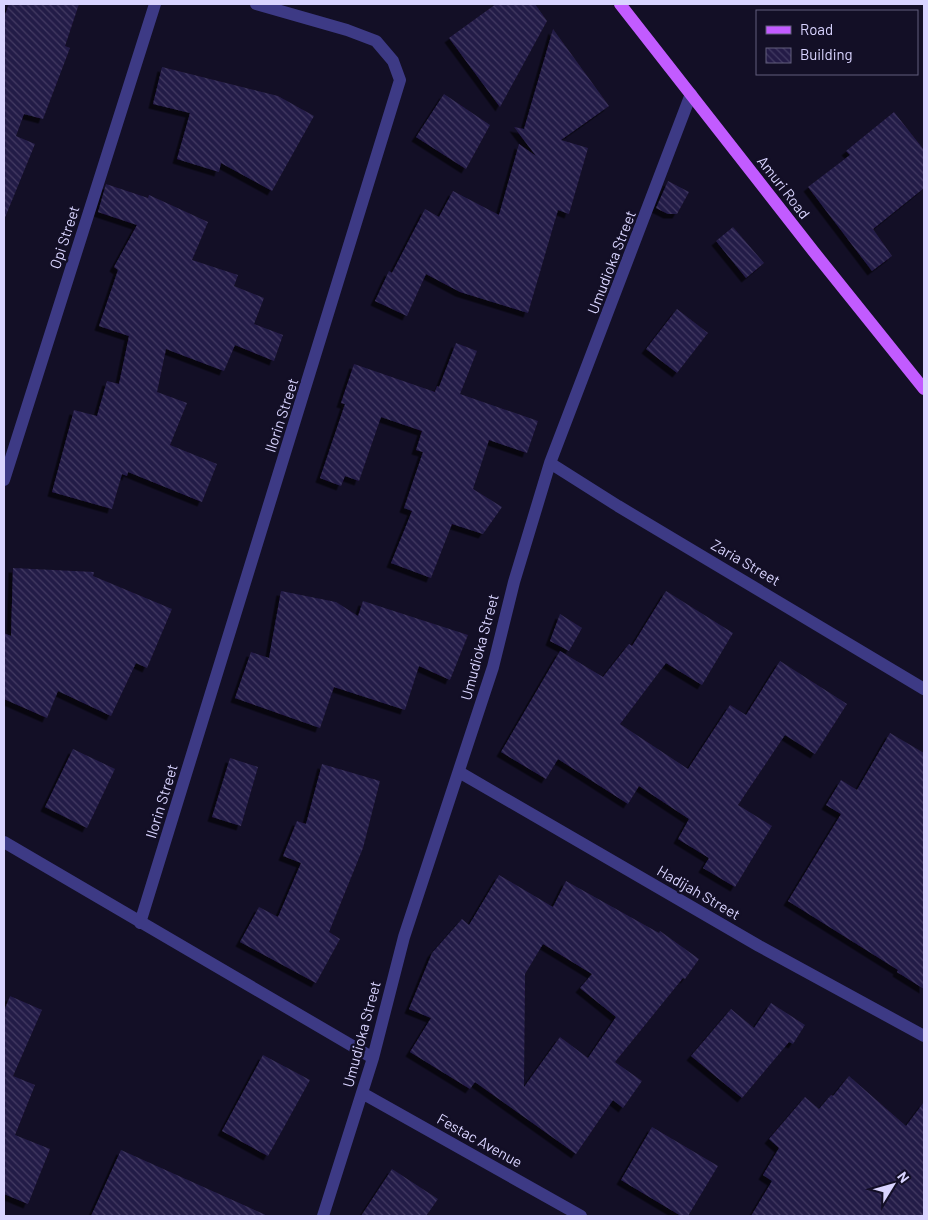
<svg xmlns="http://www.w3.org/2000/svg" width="928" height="1220" font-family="Barlow,sans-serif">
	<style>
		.building { fill: url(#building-back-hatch); fill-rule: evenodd; filter: url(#shadow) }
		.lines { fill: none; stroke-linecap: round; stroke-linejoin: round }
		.minor { stroke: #3d3a85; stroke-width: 12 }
		.major { stroke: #c25bff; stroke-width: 12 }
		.labels { text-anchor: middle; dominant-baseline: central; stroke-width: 5; stroke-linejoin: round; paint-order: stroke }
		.street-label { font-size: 15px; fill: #d9d4ff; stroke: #130f26 }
	</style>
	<defs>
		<pattern id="building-back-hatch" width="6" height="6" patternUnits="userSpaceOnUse" patternTransform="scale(1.25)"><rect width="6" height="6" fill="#241b47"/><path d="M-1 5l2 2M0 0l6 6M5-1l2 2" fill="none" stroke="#433b63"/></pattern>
		<filter id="shadow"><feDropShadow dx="-4.5" dy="4.5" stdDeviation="0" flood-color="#0009"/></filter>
	</defs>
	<rect width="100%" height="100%" fill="#130f26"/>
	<!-- building -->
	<path class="building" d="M 9,4 L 79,4 L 65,46 L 70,48 L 43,119 L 24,114 L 16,136 L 35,144 L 4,220 L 4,17 Z
		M 496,4 L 535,4 L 547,21 L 500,107 L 449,38 Z
		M 553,29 L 609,106 L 561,140 L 588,148 L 569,214 L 558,210 L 528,313 L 460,292 L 426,274 L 407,316 L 375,301 L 389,271 L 392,273 L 425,209 L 439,217 L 453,191 L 499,215 L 519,144 L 536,156 L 514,127 L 524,129 Z
		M 162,67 L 278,96 L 314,116 L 272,191 L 221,163 L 219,172 L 177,159 L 190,113 L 153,104 Z
		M 444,94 L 490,125 L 466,169 L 416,137 Z
		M 894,112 L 924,150 L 924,188 L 873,229 L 892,256 L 872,271 L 808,187 L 850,155 L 846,151 Z
		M 668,181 L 689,192 L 677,214 L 668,214 L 656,208 Z
		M 106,184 L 148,198 L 149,195 L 208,222 L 192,260 L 238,275 L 234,286 L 264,298 L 254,324 L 283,335 L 274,361 L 235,345 L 224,371 L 166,349 L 157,392 L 187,403 L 170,445 L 217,464 L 202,502 L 128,472 L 127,476 L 122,474 L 112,509 L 52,492 L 74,410 L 97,416 L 107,381 L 119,384 L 129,336 L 99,326 L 118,270 L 114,267 L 137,225 L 98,212 Z
		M 733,227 L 764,263 L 746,278 L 716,241 Z
		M 677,309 L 708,333 L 677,373 L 646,349 Z
		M 456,343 L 477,351 L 460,394 L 538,421 L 527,453 L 489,440 L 473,489 L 502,507 L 483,534 L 452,524 L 431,578 L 391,563 L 412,511 L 404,508 L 423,452 L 416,450 L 422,431 L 381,417 L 359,481 L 345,476 L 341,486 L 320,478 L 345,404 L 341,403 L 354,364 L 435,392 L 437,386 L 439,387 Z
		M 13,568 L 94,572 L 93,576 L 172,609 L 147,668 L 136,663 L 111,716 L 58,691 L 47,718 L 4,699 L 4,633 L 11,636 Z
		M 281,591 L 336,602 L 358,616 L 363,601 L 468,635 L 450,680 L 419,666 L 405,710 L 334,687 L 320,728 L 235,698 L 251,652 L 269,658 Z
		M 666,591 L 733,633 L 702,685 L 666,663 L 620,724 L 688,769 L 730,705 L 746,715 L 780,661 L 847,704 L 815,754 L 785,735 L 738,805 L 772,826 L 735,887 L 703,868 L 709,858 L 678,839 L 689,819 L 639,786 L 628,804 L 558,759 L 546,779 L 501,752 L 560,651 L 603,677 L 629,644 L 632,646 Z
		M 560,614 L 582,628 L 569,651 L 550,641 Z
		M 890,733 L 924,753 L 924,989 L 897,972 L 898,970 L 788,901 L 841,814 L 826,805 L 841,780 L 857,790 Z
		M 73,749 L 115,769 L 87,828 L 45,807 Z
		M 230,758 L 258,767 L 241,826 L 212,817 Z
		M 322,764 L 380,781 L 363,848 L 329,932 L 340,939 L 316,983 L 240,942 L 259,907 L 278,917 L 301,863 L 283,856 L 297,821 L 306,824 Z
		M 499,875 L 553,907 L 566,881 L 659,933 L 660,931 L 699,959 L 685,979 L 683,978 L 615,1062 L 642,1081 L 623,1108 L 613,1100 L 576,1154 L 475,1082 L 470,1089 L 410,1052 L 431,1018 L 409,1009 L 432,953 L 462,919 L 469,925 ZM 543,944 L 592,974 L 580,988 L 616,1017 L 588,1058 L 560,1037 L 524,1087 L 525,974 Z
		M 10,996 L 42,1010 L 13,1076 L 35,1085 L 15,1135 L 50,1149 L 28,1204 L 4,1194 L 4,1011 Z
		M 771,1003 L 805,1025 L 793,1044 L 789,1042 L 742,1098 L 691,1056 L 731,1009 L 754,1028 Z
		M 263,1055 L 310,1080 L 268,1156 L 222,1131 Z
		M 849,1076 L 906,1126 L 924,1102 L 924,1216 L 751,1216 L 772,1181 L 763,1175 L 779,1148 L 769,1139 L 805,1097 L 819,1109 L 831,1095 L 833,1096 Z
		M 652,1127 L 718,1166 L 688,1216 L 681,1216 L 621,1180 Z
		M 121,1150 L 268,1216 L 91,1216 Z
		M 392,1169 L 438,1199 L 426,1216 L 361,1216 Z"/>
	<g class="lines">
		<!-- minor -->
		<path class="minor" d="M 550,463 L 618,506 L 924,689
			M 4,480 L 155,4
			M 459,772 L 759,946 L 924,1036
			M 4,842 L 373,1058
			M 140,923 L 400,80 L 393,61 L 376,41 L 347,30 L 256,4
			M 362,1093 L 581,1216
			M 323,1216 L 373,1058 L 404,937 L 493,667 L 514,582 L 550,463 L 691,94"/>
		<!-- major -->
		<path class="major" d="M 620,4 L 814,252 L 924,389"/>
	</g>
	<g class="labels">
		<!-- street labels -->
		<g class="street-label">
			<text transform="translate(784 187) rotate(52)">Amuri Road</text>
			<text transform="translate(64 237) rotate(-72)">Opi Street</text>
			<text transform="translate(611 262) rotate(-69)">Umudioka Street</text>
			<text transform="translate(281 415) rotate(-72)">Ilorin Street</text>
			<text transform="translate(746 562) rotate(30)">Zaria Street</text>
			<text transform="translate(479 647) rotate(-75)">Umudioka Street</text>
			<text transform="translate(161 801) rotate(-73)">Ilorin Street</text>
			<text transform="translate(699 892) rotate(30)">Hadijah Street</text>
			<text transform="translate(361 1034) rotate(-75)">Umudioka Street</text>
			<text transform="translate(480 1140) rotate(29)">Festac Avenue</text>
		</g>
	</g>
	<!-- border -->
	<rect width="928" height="1220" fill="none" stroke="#d9d4ff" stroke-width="10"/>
	<!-- legend -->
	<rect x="756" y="10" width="162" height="65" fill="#130f26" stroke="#625e7d"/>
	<rect x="766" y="26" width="25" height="8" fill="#c25bff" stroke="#625e7d"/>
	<text x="800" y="35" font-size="15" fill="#d9d4ff">Road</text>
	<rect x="766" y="48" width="25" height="15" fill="url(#building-back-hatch)" stroke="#625e7d"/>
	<text x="800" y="60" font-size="15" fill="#d9d4ff">Building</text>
	<!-- north arrow -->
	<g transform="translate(893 1185) rotate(53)" stroke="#130f26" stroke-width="4" paint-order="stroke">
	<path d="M0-4L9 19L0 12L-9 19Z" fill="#d9d4ff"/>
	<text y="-8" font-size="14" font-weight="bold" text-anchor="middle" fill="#d9d4ff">N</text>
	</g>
</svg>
